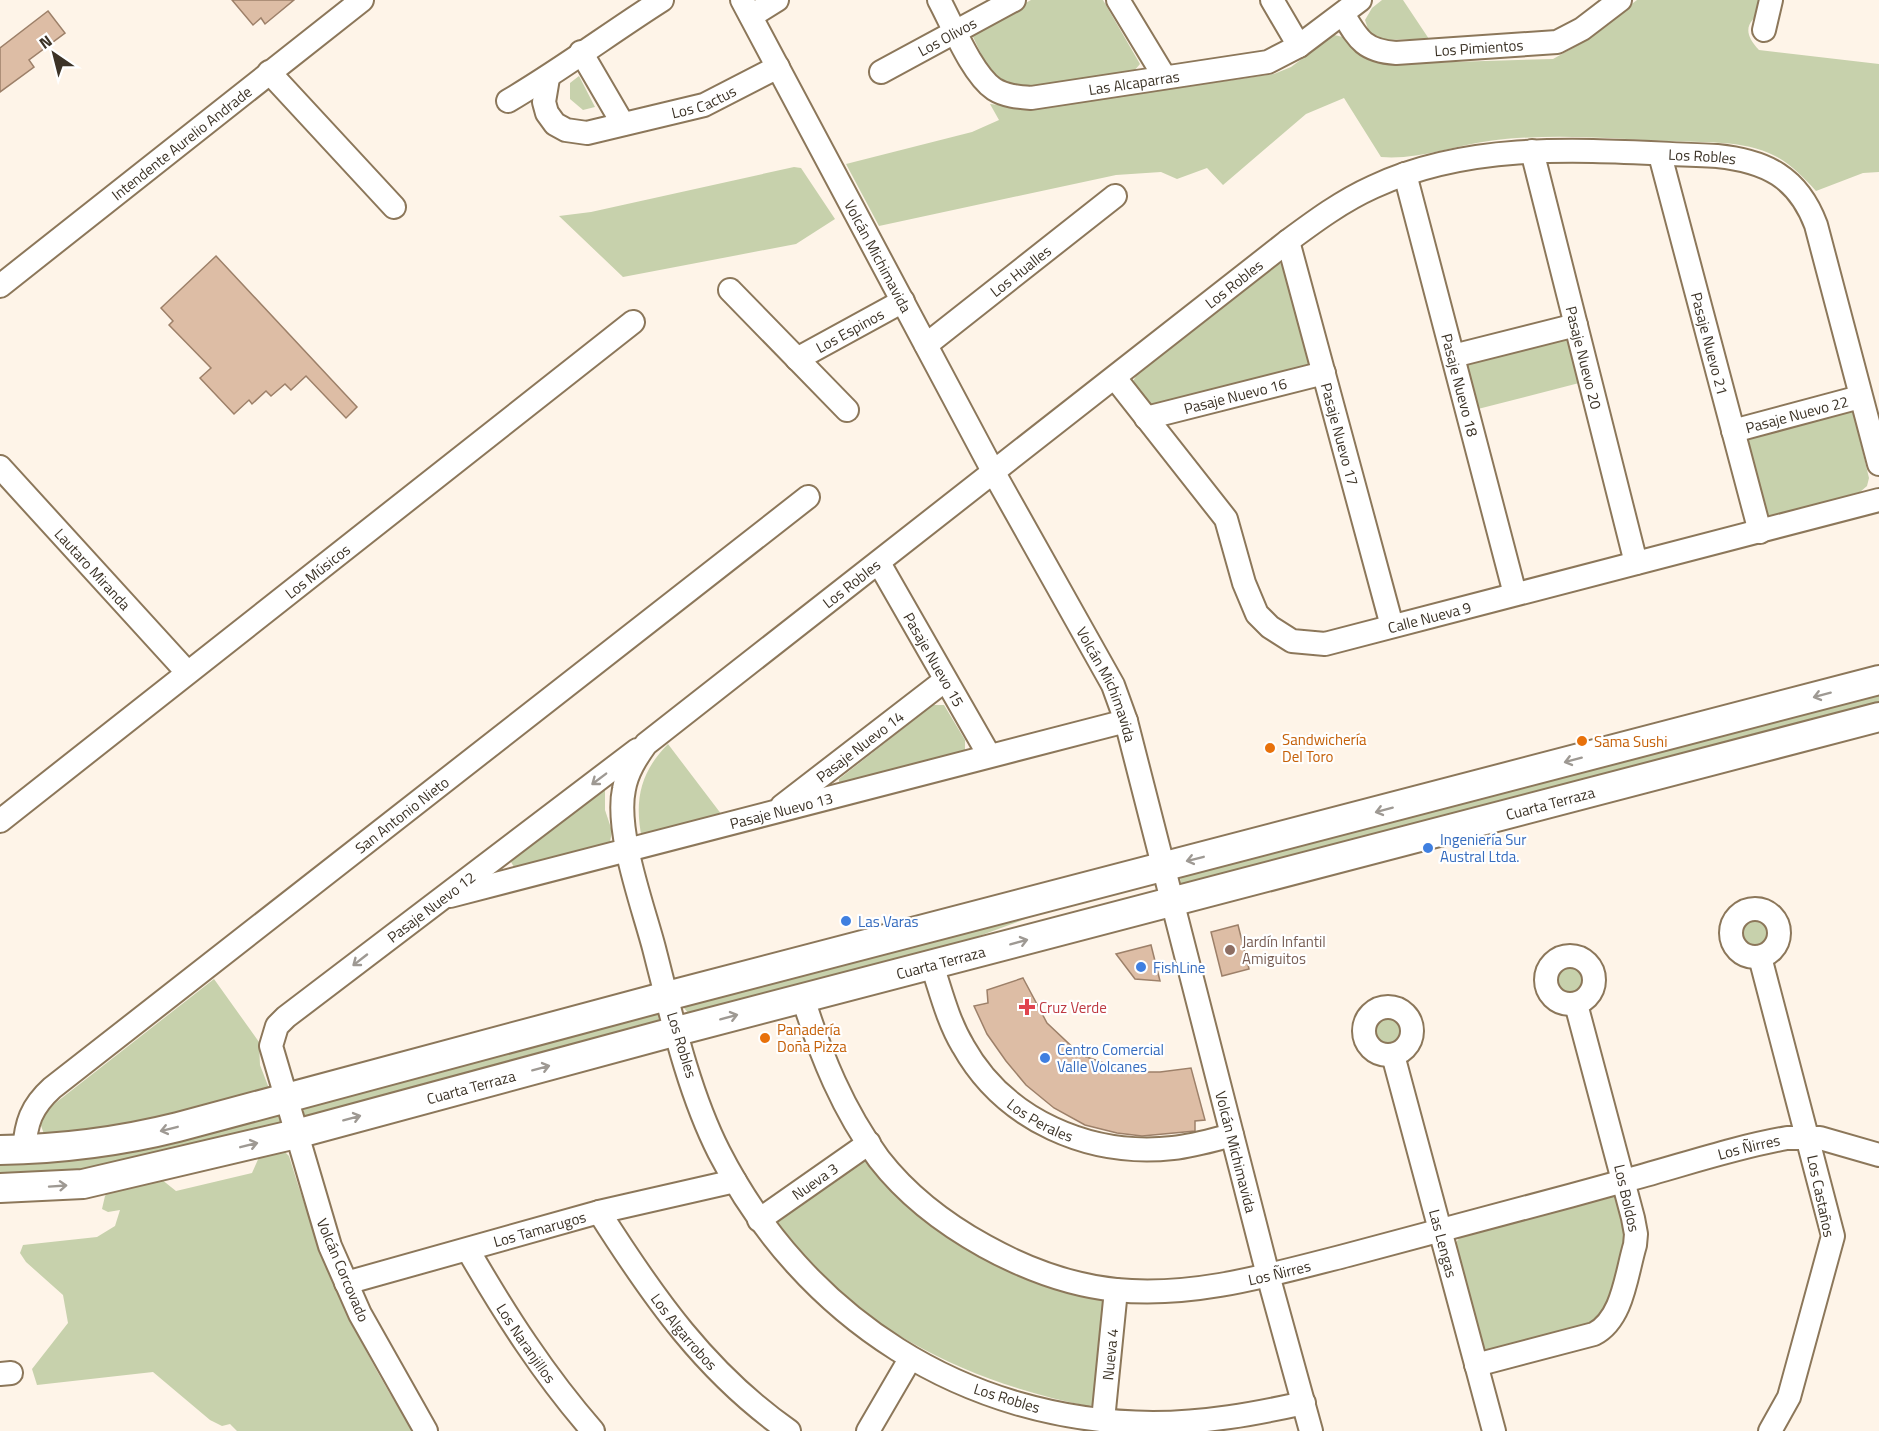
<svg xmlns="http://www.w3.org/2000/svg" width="1879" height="1431" font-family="'Titillium Web',sans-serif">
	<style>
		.green { fill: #c7d1ac }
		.building { fill: #ddbda5; stroke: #9d8069; stroke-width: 1.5 }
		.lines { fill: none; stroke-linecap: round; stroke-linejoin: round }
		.minor-casing { stroke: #8c775a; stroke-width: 26 }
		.major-casing { stroke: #8c775a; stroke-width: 32 }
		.minor { stroke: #fff; stroke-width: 22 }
		.major { stroke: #fff; stroke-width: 28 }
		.oneway { stroke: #9e9993 }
		.food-dot { fill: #e8710a; stroke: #fff; stroke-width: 2 }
		.shop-dot { fill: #3f7fe0; stroke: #fff; stroke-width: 2 }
		.education-dot { fill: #8d6e63; stroke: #fff; stroke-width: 2 }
		.health-dot { fill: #e0444e; stroke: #fff; stroke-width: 2 }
		.labels { text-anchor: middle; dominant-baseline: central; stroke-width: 4.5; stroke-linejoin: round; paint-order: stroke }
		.street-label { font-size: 15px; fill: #3c3327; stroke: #fff }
		.food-label { font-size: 15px; fill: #c56008; stroke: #fff; text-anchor: start }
		.shop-label { font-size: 15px; fill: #366cbe; stroke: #fff; text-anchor: start }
		.education-label { font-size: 15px; fill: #785e54; stroke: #fff; text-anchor: start }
		.health-label { font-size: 15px; fill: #be3a42; stroke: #fff; text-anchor: start }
	</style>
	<rect width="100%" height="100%" fill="#fef4e8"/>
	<!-- green -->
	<path class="green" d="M 1031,0 L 1103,0 L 1140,64 L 1134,71 C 1106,76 1023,95 1001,80 C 987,71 979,48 971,33 Z
		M 1382,0 L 1403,0 L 1429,39 L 1383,40 L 1369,32 L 1365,20 L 1372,8 Z
		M 1637,0 L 1766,0 L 1765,10 C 1745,22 1743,33 1759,50 L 1879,64 L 1879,172 L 1863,173 L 1816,191 C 1804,178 1791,164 1775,156 C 1743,139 1701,143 1667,141 C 1608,138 1547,133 1489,141 C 1452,146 1418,160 1381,157 L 1344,98 L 1306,114 L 1223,185 L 1207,168 L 1177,179 L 1161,172 L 1116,175 L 879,226 L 846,164 L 972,132 L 999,120 L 990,104 L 1036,109 L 1274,74 L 1291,67 L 1334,35 C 1355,38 1366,58 1386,64 L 1553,59 L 1580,44 Z
		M 579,76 L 595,107 L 583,110 L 570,99 L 570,83 Z
		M 794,167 L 801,168 L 835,219 L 796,244 L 623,277 L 559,216 L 591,212 Z
		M 1284,263 L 1315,369 L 1152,410 L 1135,388 L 1133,381 L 1138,373 L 1278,264 Z
		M 1570,331 L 1583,382 L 1474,410 L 1460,358 Z
		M 1851,403 L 1869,478 L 1867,486 L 1860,492 L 1762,519 L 1743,438 Z
		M 1879,693 L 1879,706 L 1181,887 L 1180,876 Z
		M 933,705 L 944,705 L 965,740 L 965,751 L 962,754 L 839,784 L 839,779 Z
		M 668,744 L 725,819 L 642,839 C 634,801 640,772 668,744 Z
		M 605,787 L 605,810 L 612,831 L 610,842 L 514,867 L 511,862 L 516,855 Z
		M 1039,914 L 952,946 L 689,1014 L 684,1008 L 684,1004 Z
		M1739 933a16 16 0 1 1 32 0a16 16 0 1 1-32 0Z
		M1554 980a16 16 0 1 1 32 0a16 16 0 1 1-32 0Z
		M 214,979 L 259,1042 L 260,1065 L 270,1091 L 125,1130 L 44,1134 L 40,1123 L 49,1108 Z
		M 658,1012 L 659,1021 L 306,1117 L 303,1114 L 305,1105 Z
		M1369 1031a18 18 0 1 1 36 0a18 18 0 1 1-36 0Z
		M 277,1113 L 281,1122 L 279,1125 L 101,1168 L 0,1175 L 0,1162 Z
		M 283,1150 L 289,1156 C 318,1252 357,1348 414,1431 L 237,1431 L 230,1424 L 222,1426 L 210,1420 L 153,1372 L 37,1385 L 32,1369 L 68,1323 L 63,1295 L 26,1262 L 20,1253 L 23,1245 L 97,1237 L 115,1226 L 120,1210 L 108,1212 L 102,1209 L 105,1196 L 110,1189 L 161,1179 L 176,1191 L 252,1173 L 260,1155 Z
		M 871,1158 L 911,1202 L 1105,1295 L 1096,1404 L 1088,1406 C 966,1382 847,1325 775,1220 L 856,1159 Z
		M 1614,1195 L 1617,1196 L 1627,1233 L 1607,1313 L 1599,1322 L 1485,1355 L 1453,1246 L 1461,1236 Z"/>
	<!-- building -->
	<path class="building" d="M 232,0 L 294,0 L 265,24 L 261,18 L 253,25 Z
		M 48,11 L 65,33 L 29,60 L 34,67 L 0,92 L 0,48 Z
		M 216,256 L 357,407 L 346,418 L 306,376 L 291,390 L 285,384 L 271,396 L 266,391 L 252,404 L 249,400 L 234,414 L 200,378 L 211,368 L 169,325 L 173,321 L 161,308 Z
		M 1238,925 L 1249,969 L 1222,976 L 1211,932 Z
		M 1151,945 L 1160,981 L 1135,979 L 1116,954 Z
		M 1023,978 L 1047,1023 L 1081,1055 L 1130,1072 L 1160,1072 L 1191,1068 L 1205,1120 L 1195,1121 L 1195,1131 L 1142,1136 L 1117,1133 L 1085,1125 L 1054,1108 L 1026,1085 L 1006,1061 L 987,1034 L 974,1006 L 988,1003 L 987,990 Z"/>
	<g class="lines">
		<!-- minor casing -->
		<g class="minor-casing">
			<g id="minor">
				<path id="s1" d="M 742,0 L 994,473 L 1113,685 L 1126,721 L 1268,1275 L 1311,1431"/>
				<path id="s2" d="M 939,0 C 952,24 972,74 994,89 C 1005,96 1018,97 1031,98 L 1268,62 L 1299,46 L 1360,0"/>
				<path d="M 1118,0 L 1164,76"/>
				<path d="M 1272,0 L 1299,46"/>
				<path id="s3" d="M 1343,14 C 1358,39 1364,51 1396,53 L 1557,42 L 1582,29 L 1620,0"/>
				<path d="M 751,16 L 777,0"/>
				<path d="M 1764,30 L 1771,0"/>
				<path d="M 581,52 L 623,124"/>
				<path d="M 269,72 L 394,207"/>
				<path id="s4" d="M 881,72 L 1014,0"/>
				<path id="s5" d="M 548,78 L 544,102 L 547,113 L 555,124 L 566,130 L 587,133 L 704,105 L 778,67"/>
				<path d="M 508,101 C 561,70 610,33 662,0"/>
				<path id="s6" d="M 1532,151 L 1636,563"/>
				<path id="s7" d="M 1660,155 L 1760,532"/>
				<path id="s8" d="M 1405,174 L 1515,594"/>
				<path id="s9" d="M 1288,241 L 1392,626"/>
				<path id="s10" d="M 0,286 L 362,0"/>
				<path d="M 730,290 L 847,410"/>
				<path id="s11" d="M 926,345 L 1115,196"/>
				<path d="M 1453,356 L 1576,325"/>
				<path id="s12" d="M 797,359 L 903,301"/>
				<path id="s13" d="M 1115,378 L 1226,519 L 1244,583 L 1257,614 L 1270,627 L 1292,641 L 1325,644 L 1879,500"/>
				<path id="s14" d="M 1146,418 L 1324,373"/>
				<path id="s15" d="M 1733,431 L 1860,397"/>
				<path id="s16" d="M 0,467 L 187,672"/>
				<path id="s17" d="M 879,563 L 989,755"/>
				<path id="s18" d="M 782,806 L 944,681"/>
				<path id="s19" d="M 0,821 L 633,322"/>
				<path id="s20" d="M 450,896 L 1126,721"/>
				<circle cx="1755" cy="933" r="24"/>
				<circle cx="1570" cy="980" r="24"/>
				<path d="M 1760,957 L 1833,1236 L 1789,1397 L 1770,1431"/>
				<path id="s21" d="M 932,965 C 941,992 948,1021 963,1046 C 1005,1121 1090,1157 1173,1148 C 1193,1146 1213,1140 1232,1135"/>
				<path id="s22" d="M 803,998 C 821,1056 843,1110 879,1159 C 931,1226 1031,1281 1116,1290 C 1194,1298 1273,1274 1348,1255 C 1443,1230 1537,1205 1631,1179 C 1683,1165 1735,1147 1787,1138 L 1820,1138 L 1879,1155"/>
				<circle cx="1388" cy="1031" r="24"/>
				<path id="s23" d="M 1393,1055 L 1494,1431"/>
				<path id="s24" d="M 24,1150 C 26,1123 31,1107 52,1088 L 808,497"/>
				<path id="s25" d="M 599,1212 C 653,1297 706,1373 789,1431"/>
				<path id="s26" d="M 759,1220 L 869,1143"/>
				<path id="s27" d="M 468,1250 C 505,1314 544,1375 593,1431"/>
				<path id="s28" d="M 346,1283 L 599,1212 L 735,1181"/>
				<path d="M 1476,1365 L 1594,1334 C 1623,1319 1626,1275 1635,1245 L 1636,1234 L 1633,1218 L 1576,1004"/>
				<path d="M 0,1374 L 11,1373"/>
				<path id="s29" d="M 1304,1403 C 1254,1414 1205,1423 1153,1423 C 965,1422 804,1318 719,1152 C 688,1091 671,1014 654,948 C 643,906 615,831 624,789 C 627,772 636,758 646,744 L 1288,241 C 1315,221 1342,201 1373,187 C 1480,137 1603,152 1717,156 C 1766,161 1798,177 1816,225 L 1879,464"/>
				<path id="s30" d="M 1103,1420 L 1116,1290"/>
				<path id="s31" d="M 426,1431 L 360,1314 L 330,1246 L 271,1046 L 277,1026 L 286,1017 L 637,750"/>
				<path d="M 868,1431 L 910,1359"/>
			</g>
		</g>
		<!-- major casing -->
		<g class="major-casing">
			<g id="major">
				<path d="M 0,1150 C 62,1149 118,1142 178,1127 L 667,996 L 1879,680"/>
				<path id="s32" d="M 0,1188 L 83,1184 L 296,1134 L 677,1031 L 1879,717"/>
			</g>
		</g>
		<!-- minor -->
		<use href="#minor" class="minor"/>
		<!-- major -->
		<use href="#major" class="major"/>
	</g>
	<!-- one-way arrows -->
	<defs><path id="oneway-shaft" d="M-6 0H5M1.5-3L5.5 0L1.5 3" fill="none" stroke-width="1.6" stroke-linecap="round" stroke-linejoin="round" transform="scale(1.5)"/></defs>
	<g class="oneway">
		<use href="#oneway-shaft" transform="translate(1822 695) rotate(165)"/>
		<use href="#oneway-shaft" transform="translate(1573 760) rotate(165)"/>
		<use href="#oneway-shaft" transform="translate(599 779) rotate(143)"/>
		<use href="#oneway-shaft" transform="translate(1384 810) rotate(165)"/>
		<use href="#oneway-shaft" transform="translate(1195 859) rotate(166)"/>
		<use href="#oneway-shaft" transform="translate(1019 942) rotate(-15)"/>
		<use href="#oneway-shaft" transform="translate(360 960) rotate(142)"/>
		<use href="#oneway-shaft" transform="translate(729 1017) rotate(-15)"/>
		<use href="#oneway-shaft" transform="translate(541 1068) rotate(-15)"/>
		<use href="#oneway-shaft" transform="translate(352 1118) rotate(-15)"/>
		<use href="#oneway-shaft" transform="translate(169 1129) rotate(166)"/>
		<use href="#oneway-shaft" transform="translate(249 1145) rotate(-14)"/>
		<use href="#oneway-shaft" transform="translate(58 1186) rotate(-4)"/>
	</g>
	<!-- markers -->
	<g class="food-dot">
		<circle cx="1582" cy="741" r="6"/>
		<circle cx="1270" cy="748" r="6"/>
		<circle cx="765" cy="1038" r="6"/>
	</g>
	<g class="shop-dot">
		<circle cx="1428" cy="848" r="6"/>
		<circle cx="846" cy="921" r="6"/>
		<circle cx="1141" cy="967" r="6"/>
		<circle cx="1045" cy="1058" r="6"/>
	</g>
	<circle class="education-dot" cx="1230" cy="950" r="6"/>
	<path class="health-dot" d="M1024 998h6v6h6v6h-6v6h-6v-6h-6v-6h6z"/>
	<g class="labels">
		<!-- street labels -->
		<g class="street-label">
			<text stroke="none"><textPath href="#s4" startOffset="75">Los Olivos</textPath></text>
			<text stroke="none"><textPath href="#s3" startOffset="153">Los Pimientos</textPath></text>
			<text stroke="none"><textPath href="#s2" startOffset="248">Las Alcaparras</textPath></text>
			<text stroke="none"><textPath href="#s5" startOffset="204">Los Cactus</textPath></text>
			<text stroke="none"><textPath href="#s10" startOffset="231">Intendente Aurelio Andrade</textPath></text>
			<text stroke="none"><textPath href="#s29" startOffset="2370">Los Robles</textPath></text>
			<text stroke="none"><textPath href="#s1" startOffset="290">Volcán Michimavida</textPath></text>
			<text stroke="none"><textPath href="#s11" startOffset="120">Los Hualles</textPath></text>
			<text stroke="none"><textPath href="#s29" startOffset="1866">Los Robles</textPath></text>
			<text stroke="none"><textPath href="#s12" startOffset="60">Los Espinos</textPath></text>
			<text stroke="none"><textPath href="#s7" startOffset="195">Pasaje Nuevo 21</textPath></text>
			<text stroke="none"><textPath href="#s6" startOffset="213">Pasaje Nuevo 20</textPath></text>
			<text stroke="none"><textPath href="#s8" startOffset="218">Pasaje Nuevo 18</textPath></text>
			<text stroke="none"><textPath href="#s14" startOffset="92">Pasaje Nuevo 16</textPath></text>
			<text stroke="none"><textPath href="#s15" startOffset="66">Pasaje Nuevo 22</textPath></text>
			<text stroke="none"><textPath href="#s9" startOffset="200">Pasaje Nuevo 17</textPath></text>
			<text stroke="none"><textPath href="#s16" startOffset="138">Lautaro Miranda</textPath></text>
			<text stroke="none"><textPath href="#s19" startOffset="404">Los Músicos</textPath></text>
			<text stroke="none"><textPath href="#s29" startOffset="1380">Los Robles</textPath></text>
			<text stroke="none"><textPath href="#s13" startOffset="465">Calle Nueva 9</textPath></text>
			<text stroke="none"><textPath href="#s17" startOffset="111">Pasaje Nuevo 15</textPath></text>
			<text stroke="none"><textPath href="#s1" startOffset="776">Volcán Michimavida</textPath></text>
			<text stroke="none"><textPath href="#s18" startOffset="98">Pasaje Nuevo 14</textPath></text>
			<text stroke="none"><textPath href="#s32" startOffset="1599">Cuarta Terraza</textPath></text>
			<text stroke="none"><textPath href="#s20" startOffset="342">Pasaje Nuevo 13</textPath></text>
			<text stroke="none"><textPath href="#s24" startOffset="514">San Antonio Nieto</textPath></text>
			<text stroke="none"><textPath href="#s31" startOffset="633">Pasaje Nuevo 12</textPath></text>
			<text stroke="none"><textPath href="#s32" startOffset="969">Cuarta Terraza</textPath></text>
			<text transform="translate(682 1045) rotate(73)">Los Robles</text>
			<text stroke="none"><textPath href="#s32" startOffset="483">Cuarta Terraza</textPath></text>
			<text stroke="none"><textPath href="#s21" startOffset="196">Los Perales</textPath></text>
			<text stroke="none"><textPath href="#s22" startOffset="1107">Los Ñirres</textPath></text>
			<text stroke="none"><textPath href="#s1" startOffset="1262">Volcán Michimavida</textPath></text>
			<text stroke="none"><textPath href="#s26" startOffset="68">Nueva 3</textPath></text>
			<text transform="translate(1821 1196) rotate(78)">Los Castaños</text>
			<text transform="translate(1627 1198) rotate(77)">Los Boldos</text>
			<text stroke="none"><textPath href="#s28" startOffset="201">Los Tamarugos</textPath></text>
			<text stroke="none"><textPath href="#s23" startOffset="195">Las Lengas</textPath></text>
			<text transform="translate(343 1270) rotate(67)">Volcán Corcovado</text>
			<text stroke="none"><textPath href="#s22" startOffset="621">Los Ñirres</textPath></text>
			<text stroke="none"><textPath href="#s25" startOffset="147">Los Algarrobos</textPath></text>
			<text stroke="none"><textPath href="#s27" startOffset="110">Los Naranjillos</textPath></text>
			<text stroke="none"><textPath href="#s30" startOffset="66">Nueva 4</textPath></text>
			<text transform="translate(1007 1398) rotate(17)">Los Robles</text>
		</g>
		<!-- food labels -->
		<g class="food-label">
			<text x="1282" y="739">Sandwichería<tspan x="1282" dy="17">Del Toro</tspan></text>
			<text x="1594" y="741">Sama Sushi</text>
			<text x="777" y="1029">Panadería<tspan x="777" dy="17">Doña Pizza</tspan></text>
		</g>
		<!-- shop labels -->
		<g class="shop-label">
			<text x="1440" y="839">Ingeniería Sur<tspan x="1440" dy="17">Austral Ltda.</tspan></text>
			<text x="858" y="921">Las Varas</text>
			<text x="1153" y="967">FishLine</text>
			<text x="1057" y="1049">Centro Comercial<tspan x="1057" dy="17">Valle Volcanes</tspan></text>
		</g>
		<!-- education labels -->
		<g class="education-label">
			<text x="1242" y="941">Jardín Infantil<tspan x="1242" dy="17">Amiguitos</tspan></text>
		</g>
		<!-- health labels -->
		<g class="health-label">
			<text x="1039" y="1007">Cruz Verde</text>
		</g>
	</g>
	<!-- north arrow -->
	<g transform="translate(54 54) rotate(325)" stroke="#ffffff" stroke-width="4.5" paint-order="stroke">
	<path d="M0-4.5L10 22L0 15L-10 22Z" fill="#3c3327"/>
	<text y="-9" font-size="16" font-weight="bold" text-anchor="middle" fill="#3c3327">N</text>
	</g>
</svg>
